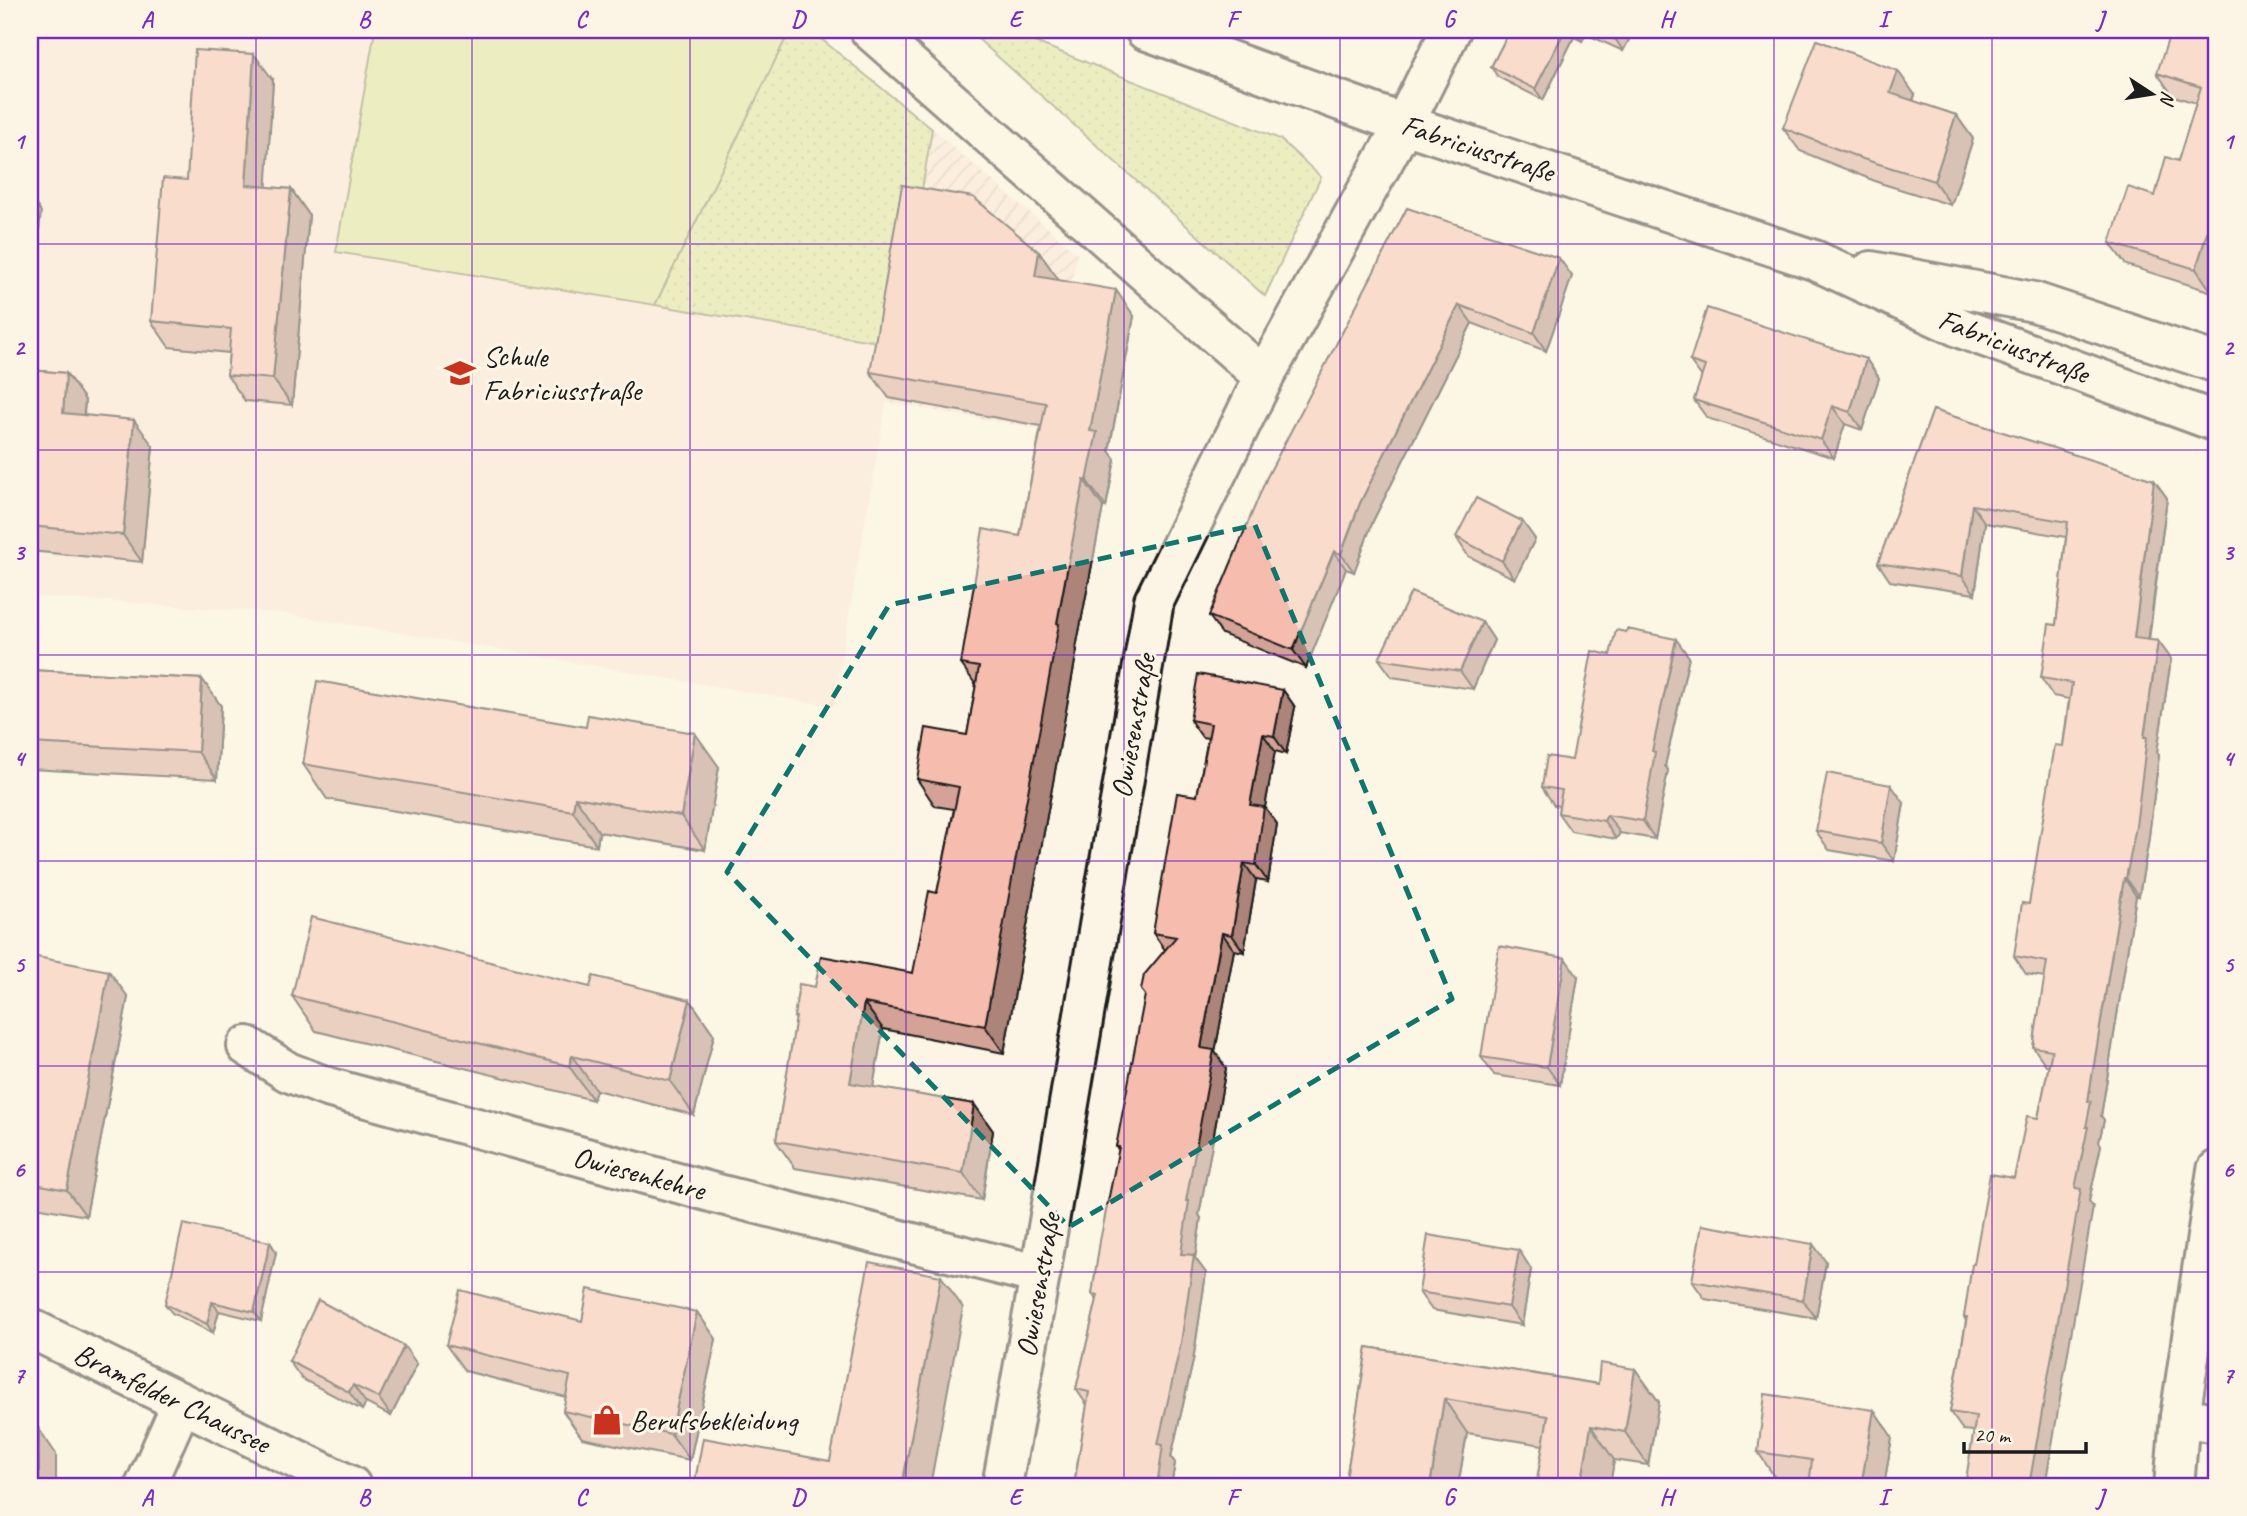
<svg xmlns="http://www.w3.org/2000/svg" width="2247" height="1516" font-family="Caveat,sans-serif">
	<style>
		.built { fill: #fae4d4 }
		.industrial { fill: url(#industrial-furrows) }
		.grass { fill: url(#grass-dots); stroke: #7b805a; stroke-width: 2 }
		.green { fill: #dae597; stroke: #7b805a; stroke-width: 2 }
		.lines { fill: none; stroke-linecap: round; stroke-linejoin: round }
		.street-casing { stroke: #1c1c1c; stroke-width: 44 }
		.secondary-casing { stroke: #1c1c1c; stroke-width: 44 }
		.primary-casing { stroke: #1c1c1c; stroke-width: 44 }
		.street { stroke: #fcf5e5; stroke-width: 38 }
		.secondary { stroke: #fcf5e5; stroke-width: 38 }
		.primary { stroke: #fcf5e5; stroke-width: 38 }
		.wall { fill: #d4a296; stroke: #1c1c1c; stroke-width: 2 }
		.shaded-wall { fill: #ac847a; stroke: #1c1c1c; stroke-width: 2 }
		.building { fill: #f6bcae; stroke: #1c1c1c; stroke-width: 2 }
		.marked { fill: none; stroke: #0f766e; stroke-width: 5; stroke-dasharray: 14 9; stroke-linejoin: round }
		.grid { fill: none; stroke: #7b2cbf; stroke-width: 2; stroke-opacity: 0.55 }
		.labels { text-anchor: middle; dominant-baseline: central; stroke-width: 6; stroke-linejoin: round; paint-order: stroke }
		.street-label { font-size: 30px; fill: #1c1c1c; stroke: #fcf5e5 }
		.poi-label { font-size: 30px; fill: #1c1c1c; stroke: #fcf5e5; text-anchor: start }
		.neatline { fill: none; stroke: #7b2cbf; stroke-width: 2.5 }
		.grid-label { font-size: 23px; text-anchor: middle; font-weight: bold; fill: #7b2cbf }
	</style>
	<defs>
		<pattern id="industrial-furrows" width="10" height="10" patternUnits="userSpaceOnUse" patternTransform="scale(1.75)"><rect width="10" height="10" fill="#fae4d4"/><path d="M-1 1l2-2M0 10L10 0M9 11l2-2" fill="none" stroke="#d6c3b5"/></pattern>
		<pattern id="grass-dots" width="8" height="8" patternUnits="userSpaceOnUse" patternTransform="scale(1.75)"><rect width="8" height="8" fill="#dae597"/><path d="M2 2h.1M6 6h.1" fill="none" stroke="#bac482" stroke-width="1.8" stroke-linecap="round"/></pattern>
	</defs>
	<rect width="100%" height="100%" fill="#fcf5e5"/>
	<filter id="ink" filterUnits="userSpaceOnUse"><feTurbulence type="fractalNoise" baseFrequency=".0143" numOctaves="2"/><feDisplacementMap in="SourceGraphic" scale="14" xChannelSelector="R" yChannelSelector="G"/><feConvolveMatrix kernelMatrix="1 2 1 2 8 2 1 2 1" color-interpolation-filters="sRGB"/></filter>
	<g filter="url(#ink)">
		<!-- built -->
		<path class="built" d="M 30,30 L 375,30 L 336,252 L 896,345 L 833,706 L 283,613 L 30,596 Z"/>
		<!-- industrial -->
		<path class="industrial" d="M 932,129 L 1077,253 L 1045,430 L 886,402 Z"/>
		<!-- grass -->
		<path class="grass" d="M 790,30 L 810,30 L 932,129 L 896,345 L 655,305 Z
			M 968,30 L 1001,30 L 1035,42 L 1280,139 L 1321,177 L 1265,296 Z"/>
		<!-- green -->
		<path class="green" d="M 375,30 L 790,30 L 655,305 L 336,252 Z"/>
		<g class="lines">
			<!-- street casing -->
			<g class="street-casing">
				<path id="street" d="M 870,30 L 1264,377
					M 247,1046 L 288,1072 L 327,1087 L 718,1194 L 1040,1275
					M 2180,1417 L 2217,1423
					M 145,1486 L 182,1403
					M 1002,1486 L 1040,1275 L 1154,601 L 1264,377 L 1404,124 L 1451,30"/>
			</g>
			<!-- secondary casing -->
			<g class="secondary-casing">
				<path id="secondary" d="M 1145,30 L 1404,124 L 1814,260 L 1963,329 L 2217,422
					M 1871,271 L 2034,302 L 2217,363
					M 2174,1486 L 2180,1417 L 2217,1170"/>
			</g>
			<!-- primary casing -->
			<g class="primary-casing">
				<path id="primary" d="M 30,1328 L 351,1486"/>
			</g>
			<!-- street -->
			<use href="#street" class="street"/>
			<!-- secondary -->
			<use href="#secondary" class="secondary"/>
			<!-- primary -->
			<use href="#primary" class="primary"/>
		</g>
		<!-- wall -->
		<path class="wall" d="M 1510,30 L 1650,30 L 1646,38 L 1633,32 L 1623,51 L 1586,34 L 1582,41 L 1574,37 L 1543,100 L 1498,77 L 1491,67 Z
			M 2217,30 L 2217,274 L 2212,292 L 2126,265 L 2110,243 L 2155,196 L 2178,161 L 2196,103 L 2173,96 L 2157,73 Z
			M 273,80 L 266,187 L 291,189 L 309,215 L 292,405 L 245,401 L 227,375 L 229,353 L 169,347 L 151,321 L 187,180 Z
			M 1915,95 L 1913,101 L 1956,115 L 1973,139 L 1951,205 L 1880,183 L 1800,151 L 1783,128 Z
			M 1407,208 L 1572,276 L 1546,351 L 1472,323 L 1373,521 L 1354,572 L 1346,569 L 1306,668 L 1222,634 L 1209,616 Z
			M 1039,252 L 1058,280 L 1134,316 L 1109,451 L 1115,459 L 1106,507 L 1103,507 L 1076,648 L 1077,650 L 1004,1053 L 883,1029 L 873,1087 L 974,1104 L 993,1131 L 982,1200 L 795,1168 L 776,1141 L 796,1020 L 794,1017 L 815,987 L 913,973 L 937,893 L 954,809 L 935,806 L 917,779 L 967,735 L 976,685 L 961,664 L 1020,536 L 1041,426 L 889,398 L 870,372 Z
			M 1866,359 L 1879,378 L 1862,430 L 1845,424 L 1834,458 L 1707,418 L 1694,400 L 1702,377 L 1690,361 Z
			M 30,370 L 66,373 L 85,400 L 84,415 L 153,446 L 142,562 L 30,551 Z
			M 1933,410 L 2154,480 L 2167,498 L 2149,640 L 2158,641 L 2171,659 L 2157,752 L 2159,755 L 2148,844 L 2139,896 L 2136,896 L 2101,1116 L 2104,1120 L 2099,1142 L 2101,1145 L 2089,1201 L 2093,1207 L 1973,1431 L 1963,1430 L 1950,1412 L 1966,1321 L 1964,1317 L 1974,1264 L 2014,1178 L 2038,1118 L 2049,1065 L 2046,1065 L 2033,1047 L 2045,977 L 2026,974 L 2014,956 L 2029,904 L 2063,746 L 2069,699 L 2053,696 L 2041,678 L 2056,625 L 2066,537 L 1985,523 L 1975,594 L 1890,581 L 1878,563 Z
			M 1522,521 L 1535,539 L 1515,579 L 1468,556 L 1456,537 Z
			M 1482,622 L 1494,640 L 1473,689 L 1392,677 L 1379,659 Z
			M 1610,655 L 1689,657 L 1665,766 L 1668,770 L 1655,839 L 1620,833 L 1616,839 L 1571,831 L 1558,813 L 1559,806 L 1554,805 L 1542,787 L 1572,760 Z
			M 30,670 L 202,679 L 221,706 L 217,779 L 30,769 Z
			M 1283,690 L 1295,707 L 1286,754 L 1275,751 L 1265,807 L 1277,824 L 1268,882 L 1256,880 L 1244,952 L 1234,950 L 1215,1052 L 1226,1068 L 1199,1215 L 1201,1218 L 1195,1258 L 1206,1273 L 1193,1361 L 1171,1457 L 1175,1463 L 1171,1486 L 1074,1486 L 1087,1405 L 1076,1389 L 1097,1300 L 1092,1294 L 1119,1150 L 1116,1147 L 1165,950 L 1153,933 L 1197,796 L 1208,738 L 1202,737 L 1190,720 Z
			M 586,727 L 719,767 L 705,850 L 599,832 L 597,846 L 327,799 L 303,764 Z
			M 1904,803 L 1894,861 L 1829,850 L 1816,831 Z
			M 30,967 L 128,997 L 86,1216 L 30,1206 Z
			M 1578,977 L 1560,1085 L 1494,1075 L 1481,1057 Z
			M 590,987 L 690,1000 L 714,1035 L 694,1115 L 596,1090 L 593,1100 L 316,1031 L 292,996 Z
			M 270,1242 L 276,1252 L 261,1321 L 219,1311 L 213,1333 L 172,1313 L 165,1304 Z
			M 1826,1262 L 1816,1318 L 1705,1299 L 1692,1281 Z
			M 1531,1269 L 1522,1325 L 1432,1310 L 1419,1292 Z
			M 697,1312 L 716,1339 L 690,1460 L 582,1438 L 563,1411 L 566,1397 L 465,1371 L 446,1345 L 582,1321 Z
			M 1367,1347 L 1598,1384 L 1635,1369 L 1659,1402 L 1648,1465 L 1614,1460 L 1610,1486 L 1536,1486 L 1543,1445 L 1467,1433 L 1458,1486 L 1345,1486 Z
			M 289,1361 L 417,1364 L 391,1416 L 366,1403 L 362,1410 L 302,1379 Z
			M 1892,1437 L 1884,1486 L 1809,1486 L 1809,1484 L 1776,1479 L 1758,1452 Z"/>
		<!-- shaded-wall -->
		<path class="shaded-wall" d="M 1565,30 L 1569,30 L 1574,37 L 1543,100 L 1535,89 Z
			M 1574,30 L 1583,30 L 1586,34 L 1582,41 Z
			M 1621,30 L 1632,30 L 1633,32 L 1623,51 L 1616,40 Z
			M 1641,30 L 1650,30 L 1646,38 Z
			M 254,54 L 273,80 L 265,212 L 246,185 Z
			M 1898,71 L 1915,95 L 1906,117 L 1890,93 Z
			M 1956,115 L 1973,139 L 1951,205 L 1934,181 Z
			M 291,189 L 309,215 L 292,405 L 273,379 Z
			M 30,196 L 41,212 L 30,310 Z
			M 2217,199 L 2217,274 L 2212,292 L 2196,269 Z
			M 1039,252 L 1058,279 L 1054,303 L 1035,276 Z
			M 1559,258 L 1572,276 L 1546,351 L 1534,333 Z
			M 1116,290 L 1134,316 L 1109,451 L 1115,459 L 1106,507 L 1087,481 L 1090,431 Z
			M 1459,305 L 1472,323 L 1373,521 L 1354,572 L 1341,554 L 1360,503 Z
			M 1866,359 L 1879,378 L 1862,430 L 1850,412 Z
			M 66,373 L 85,400 L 81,440 L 63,413 Z
			M 1832,406 L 1845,424 L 1834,458 L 1821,440 Z
			M 134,420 L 153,446 L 142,562 L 123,535 Z
			M 1084,480 L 1103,507 L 1076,648 L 1077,650 L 1004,1053 L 985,1026 L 1057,623 Z
			M 2154,480 L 2167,498 L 2146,656 L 2134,638 Z
			M 1972,505 L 1985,523 L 1975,594 L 1962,576 Z
			M 1522,521 L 1535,539 L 1515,579 L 1502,561 Z
			M 1334,551 L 1346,569 L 1306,668 L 1293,650 Z
			M 1482,622 L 1494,640 L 1473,689 L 1460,671 Z
			M 1676,639 L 1689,657 L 1665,766 L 1668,770 L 1655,839 L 1643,821 L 1652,751 Z
			M 2158,641 L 2171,659 L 2157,752 L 2159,755 L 2148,844 L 2139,896 L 2126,878 L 2144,737 Z
			M 202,679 L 221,706 L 217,779 L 198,752 Z
			M 1283,690 L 1295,707 L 1286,754 L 1274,736 Z
			M 695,733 L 719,767 L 705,850 L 681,816 Z
			M 1263,734 L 1275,751 L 1265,807 L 1277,824 L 1268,882 L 1256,865 L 1250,805 Z
			M 1891,785 L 1904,803 L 1894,861 L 1881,843 Z
			M 575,797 L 599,832 L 597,846 L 573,811 Z
			M 1607,815 L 1620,833 L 1616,839 L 1604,821 Z
			M 1244,863 L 1256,880 L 1244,952 L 1232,935 Z
			M 2124,878 L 2136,896 L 2101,1116 L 2104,1120 L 2099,1142 L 2101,1145 L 2089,1201 L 2093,1207 L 2045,1486 L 2029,1486 L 2088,1101 Z
			M 1222,933 L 1234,950 L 1215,1052 L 1226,1068 L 1199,1215 L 1201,1218 L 1195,1258 L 1206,1273 L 1193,1361 L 1171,1457 L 1175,1463 L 1171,1486 L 1157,1486 L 1158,1444 L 1181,1254 L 1201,1048 Z
			M 1565,958 L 1578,977 L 1560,1085 L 1547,1067 Z
			M 109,971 L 128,997 L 86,1216 L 67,1190 Z
			M 690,1000 L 714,1035 L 694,1115 L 670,1081 Z
			M 864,1003 L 883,1029 L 869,1110 L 850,1083 Z
			M 572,1056 L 596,1090 L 593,1100 L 569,1066 Z
			M 974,1104 L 993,1131 L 982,1200 L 963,1173 Z
			M 270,1242 L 276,1252 L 261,1321 L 254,1312 Z
			M 1813,1244 L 1826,1262 L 1816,1318 L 1803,1300 Z
			M 1519,1250 L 1531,1269 L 1522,1325 L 1509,1307 Z
			M 941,1276 L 963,1308 L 930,1486 L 902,1486 Z
			M 212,1302 L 219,1311 L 213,1333 L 207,1324 Z
			M 697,1312 L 716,1339 L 690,1460 L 671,1434 Z
			M 404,1346 L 417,1364 L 391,1416 L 379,1398 Z
			M 1635,1369 L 1659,1402 L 1648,1465 L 1625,1432 Z
			M 353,1385 L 366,1403 L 362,1410 L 349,1392 Z
			M 1444,1399 L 1467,1433 L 1458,1486 L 1430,1486 Z
			M 1874,1410 L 1892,1437 L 1884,1486 L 1861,1486 Z
			M 1591,1426 L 1614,1460 L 1610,1486 L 1581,1486 Z
			M 39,1429 L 56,1454 L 56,1486 L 39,1486 Z"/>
		<!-- building -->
		<path class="building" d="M 1510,30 L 1565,30 L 1535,89 L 1491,67 Z
			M 1593,30 L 1621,30 L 1616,40 Z
			M 2171,30 L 2217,30 L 2217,199 L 2196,269 L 2110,243 L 2128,187 L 2155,196 L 2166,157 L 2178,161 L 2201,87 L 2157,73 Z
			M 1817,40 L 1898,71 L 1890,93 L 1956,115 L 1934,181 L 1863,159 L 1783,128 Z
			M 195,50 L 254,54 L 246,185 L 291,189 L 273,379 L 227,375 L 231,329 L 151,321 L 163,178 L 187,180 Z
			M 902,185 L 973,197 L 1039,252 L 1035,276 L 1116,290 L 1090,431 L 1097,432 L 1087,481 L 1084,480 L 1057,623 L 1059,624 L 985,1026 L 864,1003 L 850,1083 L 974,1104 L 963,1173 L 776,1141 L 796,1017 L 794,1017 L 799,984 L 815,987 L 821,956 L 913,973 L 929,891 L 937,893 L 959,787 L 917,779 L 926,728 L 967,735 L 979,667 L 961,664 L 983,529 L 1020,536 L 1046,403 L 870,372 Z
			M 1407,208 L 1559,258 L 1534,333 L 1459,305 L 1360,503 L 1341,554 L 1334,551 L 1293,650 L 1209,616 L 1267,477 Z
			M 1707,308 L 1866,359 L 1850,412 L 1832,406 L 1821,440 L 1694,400 L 1705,366 L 1690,361 Z
			M 30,370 L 66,373 L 63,413 L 134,420 L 123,535 L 30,526 Z
			M 1933,410 L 2154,480 L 2134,638 L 2158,641 L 2144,737 L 2147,737 L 2136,826 L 2126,878 L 2124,878 L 2088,1101 L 2091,1102 L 2086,1127 L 2088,1127 L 2075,1188 L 2081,1189 L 2029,1486 L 1965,1486 L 1976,1416 L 1950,1412 L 1967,1317 L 1964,1317 L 1972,1264 L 1974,1264 L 1990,1174 L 2014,1178 L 2027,1116 L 2038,1118 L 2052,1050 L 2033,1047 L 2047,962 L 2014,956 L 2022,903 L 2029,904 L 2055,745 L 2063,746 L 2072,683 L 2041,678 L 2049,624 L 2056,625 L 2068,522 L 1972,505 L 1962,576 L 1878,563 Z
			M 1476,498 L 1522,521 L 1502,561 L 1456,537 Z
			M 1411,592 L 1482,622 L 1460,671 L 1379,659 Z
			M 1627,629 L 1676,639 L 1652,751 L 1655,752 L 1643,821 L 1607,815 L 1604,821 L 1558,813 L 1562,790 L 1542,787 L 1547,756 L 1572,760 L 1592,651 L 1610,655 L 1616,630 L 1626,632 Z
			M 30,670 L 202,679 L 198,752 L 30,743 Z
			M 1198,674 L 1283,690 L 1274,736 L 1263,734 L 1250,805 L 1264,807 L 1256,865 L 1244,863 L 1232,935 L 1222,933 L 1201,1048 L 1214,1050 L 1186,1201 L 1189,1201 L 1181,1254 L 1194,1255 L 1181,1343 L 1158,1444 L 1163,1445 L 1157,1486 L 1074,1486 L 1089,1392 L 1076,1389 L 1098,1295 L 1092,1294 L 1100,1241 L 1119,1147 L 1116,1147 L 1145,995 L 1141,990 L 1144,975 L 1176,937 L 1153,933 L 1177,793 L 1197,796 L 1211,724 L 1190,720 Z
			M 317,681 L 586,727 L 588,715 L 695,733 L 681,816 L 575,797 L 573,811 L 303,764 Z
			M 1827,773 L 1891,785 L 1881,843 L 1816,831 Z
			M 311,917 L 590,987 L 593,976 L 690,1000 L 670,1081 L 572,1056 L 569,1066 L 292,996 Z
			M 1499,946 L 1565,958 L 1547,1067 L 1481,1057 Z
			M 32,956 L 109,971 L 67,1190 L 30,1183 L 30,967 Z
			M 183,1224 L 270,1242 L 254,1312 L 212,1302 L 207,1324 L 165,1304 Z
			M 1702,1225 L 1813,1244 L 1803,1300 L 1692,1281 Z
			M 1428,1235 L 1519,1250 L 1509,1307 L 1419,1292 Z
			M 869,1262 L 941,1276 L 902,1486 L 694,1486 L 703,1438 L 830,1461 Z
			M 588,1289 L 697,1312 L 671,1434 L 563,1411 L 570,1376 L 446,1345 L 460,1290 L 582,1321 Z
			M 318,1300 L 404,1346 L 379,1398 L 353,1385 L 349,1392 L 289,1361 Z
			M 1367,1347 L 1598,1384 L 1600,1363 L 1635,1369 L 1625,1432 L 1591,1426 L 1581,1486 L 1536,1486 L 1548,1416 L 1444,1399 L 1430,1486 L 1345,1486 Z
			M 1765,1394 L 1874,1410 L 1861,1486 L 1809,1486 L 1812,1460 L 1758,1452 Z
			M 30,1425 L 39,1429 L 39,1486 L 30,1486 Z"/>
	</g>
	<!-- marked area -->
	<path d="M0 0H2247V1516H0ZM 1255,525 L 1452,999 L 1069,1227 L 727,872 L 889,605 Z" fill="#fcf5e5" fill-opacity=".55" fill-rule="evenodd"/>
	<path class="marked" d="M 1255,525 L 1452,999 L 1069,1227 L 727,872 L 889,605 Z"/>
	<!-- grid -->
	<path class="grid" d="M 256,30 L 256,1486M 472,30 L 472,1486M 690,30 L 690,1486M 906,30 L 906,1486M 1124,30 L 1124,1486M 1340,30 L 1340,1486M 1558,30 L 1558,1486M 1774,30 L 1774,1486M 1992,30 L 1992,1486M 30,244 L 2217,244M 30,450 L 2217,450M 30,655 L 2217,655M 30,861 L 2217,861M 30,1066 L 2217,1066M 30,1272 L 2217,1272"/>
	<!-- icons -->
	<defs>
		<g id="school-bare" transform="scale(2.415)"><path d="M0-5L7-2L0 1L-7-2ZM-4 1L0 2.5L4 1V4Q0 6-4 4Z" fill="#c8321e" stroke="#fcf5e5" stroke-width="2.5" paint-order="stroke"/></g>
		<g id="shop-bare" transform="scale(2.415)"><path d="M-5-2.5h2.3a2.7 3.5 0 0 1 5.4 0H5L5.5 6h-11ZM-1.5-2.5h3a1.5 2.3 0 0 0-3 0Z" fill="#c8321e" stroke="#fcf5e5" stroke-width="2.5" paint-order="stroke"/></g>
	</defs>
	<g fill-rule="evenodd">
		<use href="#school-bare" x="460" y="373"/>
		<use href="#shop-bare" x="607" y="1420"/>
	</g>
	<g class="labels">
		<!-- street labels -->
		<g class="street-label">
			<text transform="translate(1478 148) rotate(18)">Fabriciusstraße</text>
			<text transform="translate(2014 346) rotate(21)">Fabriciusstraße</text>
			<text transform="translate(1133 726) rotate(-80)">Owiesenstraße</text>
			<text transform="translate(639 1173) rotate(15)">Owiesenkehre</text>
			<text transform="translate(1038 1285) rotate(-80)">Owiesenstraße</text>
			<text transform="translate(172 1398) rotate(26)">Bramfelder Chaussee</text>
		</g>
		<!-- poi labels -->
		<g class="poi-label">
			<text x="483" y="356">Schule<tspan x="483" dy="34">Fabriciusstraße</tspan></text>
			<text x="630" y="1420">Berufsbekleidung</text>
		</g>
	</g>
	<!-- margin -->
	<rect width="2247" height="1516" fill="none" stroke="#fcf5e5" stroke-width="77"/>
	<!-- north arrow -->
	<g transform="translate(2152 94) rotate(102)" stroke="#fcf5e5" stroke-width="5" paint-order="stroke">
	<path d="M0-5L12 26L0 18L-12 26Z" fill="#1c1c1c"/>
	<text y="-10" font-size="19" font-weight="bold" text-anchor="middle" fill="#1c1c1c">N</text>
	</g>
	<!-- scale -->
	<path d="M1964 1442v10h122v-10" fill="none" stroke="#1c1c1c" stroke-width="3.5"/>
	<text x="1974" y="1442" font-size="21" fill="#1c1c1c" stroke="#fcf5e5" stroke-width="5" paint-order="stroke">20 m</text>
	<rect x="38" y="38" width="2170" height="1440" class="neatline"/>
	<g class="grid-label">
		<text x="147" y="27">A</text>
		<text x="364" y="27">B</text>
		<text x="581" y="27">C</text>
		<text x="798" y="27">D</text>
		<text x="1015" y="27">E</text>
		<text x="1232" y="27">F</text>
		<text x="1449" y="27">G</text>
		<text x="1666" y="27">H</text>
		<text x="1883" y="27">I</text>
		<text x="2100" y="27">J</text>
		<text x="19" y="149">1</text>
		<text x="2228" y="149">1</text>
		<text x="19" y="355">2</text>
		<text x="2228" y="355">2</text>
		<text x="19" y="560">3</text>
		<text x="2228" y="560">3</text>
		<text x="19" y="766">4</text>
		<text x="2228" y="766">4</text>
		<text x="19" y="972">5</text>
		<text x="2228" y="972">5</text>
		<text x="19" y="1177">6</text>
		<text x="2228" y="1177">6</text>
		<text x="19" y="1383">7</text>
		<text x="2228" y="1383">7</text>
		<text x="147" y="1505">A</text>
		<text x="364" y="1505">B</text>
		<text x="581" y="1505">C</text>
		<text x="798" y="1505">D</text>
		<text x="1015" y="1505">E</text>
		<text x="1232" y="1505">F</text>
		<text x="1449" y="1505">G</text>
		<text x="1666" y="1505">H</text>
		<text x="1883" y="1505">I</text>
		<text x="2100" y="1505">J</text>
	</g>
</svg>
